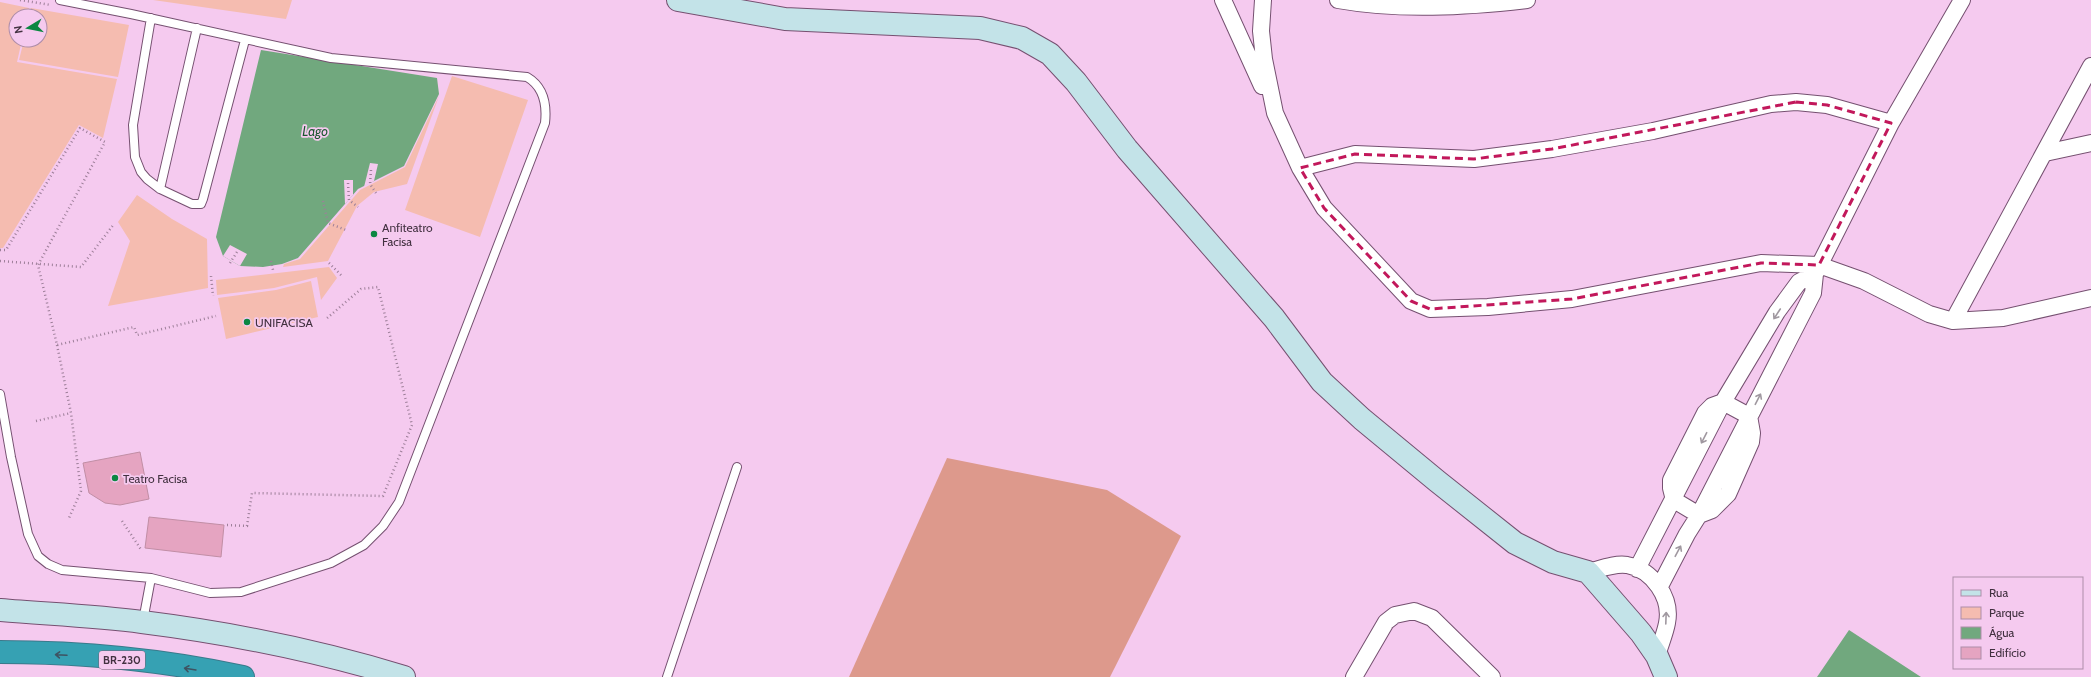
<svg xmlns="http://www.w3.org/2000/svg" width="2091" height="677" font-family="Cabin,sans-serif">
	<style>
		.green { fill: #f5bcb0 }
		.forest { fill: #dd998c }
		.water { fill: #71a87e }
		.pier { fill: #f5caef }
		.building { fill: #e5a4c1; stroke: #c18ea5 }
		.lines { fill: none; stroke-linecap: round; stroke-linejoin: round }
		.lane-casing { stroke: #755070; stroke-width: 10 }
		.street-casing { stroke: #755070; stroke-width: 18 }
		.secondary-casing { stroke: #755070; stroke-width: 24 }
		.highway-casing { stroke: #3a7a8b; stroke-width: 24 }
		.path { stroke: #9d7f99; stroke-width: 2.5; stroke-dasharray: 1 3; stroke-linecap: butt }
		.lane { stroke: #fff; stroke-width: 8 }
		.street { stroke: #fff; stroke-width: 16 }
		.secondary { stroke: #c3e3e8; stroke-width: 22 }
		.highway { stroke: #36a1b3; stroke-width: 22 }
		.oneway { stroke: #a098a0 }
		.oneway2 { stroke: #3e5362 }
		.marked { fill: none; stroke: #c2185b; stroke-width: 3; stroke-dasharray: 8 5; stroke-linejoin: round }
		.poi-dot { fill: #0a8741; stroke: #f5caef; stroke-width: 1.5 }
		.labels { text-anchor: middle; dominant-baseline: central; stroke-width: 3.5; stroke-linejoin: round; paint-order: stroke }
		.shield { fill: #f5caef; stroke: #785f74; stroke-width: 1 }
		.shield-label { font-size: 11px; font-weight: bold; fill: #423140 }
		.poi-label { font-size: 12px; fill: #423140; stroke: #f5caef; text-anchor: start }
		.water-label { font-size: 13px; font-style: italic; fill: #19562e; stroke: #f5caef }
	</style>
	<rect width="100%" height="100%" fill="#f5caef"/>
	<!-- green -->
	<path class="green" d="M 153,0 L 292,0 L 286,19 Z
		M 0,2 L 29,8 L 27,16 L 16,16 L 16,40 L 22,40 L 17,62 L 117,79 L 103,138 L 79,125 L 3,248 L 0,248 Z
		M 31,8 L 129,25 L 118,77 L 19,60 L 24,40 L 40,40 L 40,16 L 29,16 Z
		M 452,76 L 528,100 L 480,237 L 405,210 Z
		M 439,96 L 407,184 L 374,192 L 357,206 L 328,261 L 283,267 L 284,264 L 300,259 L 360,190 L 405,167 Z
		M 137,195 L 172,219 L 207,239 L 208,288 L 108,306 L 130,241 L 118,222 Z
		M 329,267 L 337,278 L 321,300 L 317,277 L 274,288 L 217,295 L 216,280 Z
		M 311,281 L 318,317 L 226,339 L 218,298 L 276,290 Z"/>
	<!-- forest -->
	<path class="forest" d="M 947,458 L 1107,490 L 1181,536 L 1110,677 L 849,677 Z"/>
	<!-- water -->
	<path class="water" d="M 261,50 L 437,78 L 439,94 L 404,166 L 358,189 L 298,258 L 282,264 L 263,267 L 240,266 L 223,256 L 216,237 Z
		M 1849,630 L 1921,677 L 1817,677 Z"/>
	<!-- pier -->
	<path class="pier" d="M 370,163 L 378,164 L 374,181 L 364,187 Z
		M 344,180 L 353,180 L 353,195 L 345,204 Z
		M 230,245 L 247,254 L 240,266 L 223,256 Z"/>
	<!-- building -->
	<path class="building" d="M 140,452 L 149,499 L 120,505 L 105,503 L 89,493 L 83,463 Z
		M 149,517 L 224,525 L 221,557 L 145,548 Z"/>
	<g class="lines">
		<!-- lane casing -->
		<g class="lane-casing">
			<path id="lane" d="M 151,18 L 133,125 L 135,157 L 141,172 L 147,179 L 160,189 L 192,204 L 201,204 L 203,199 L 245,40
				M 160,189 L 197,28
				M 0,394 L 11,457 L 28,534 L 38,556 L 48,564 L 62,570 L 151,578 L 210,593 L 241,592 L 331,563 L 364,545 L 383,526 L 399,502 L 545,123 C 547,105 544,87 527,77 L 331,58 L 131,14 L 60,0
				M 143,621 L 151,578
				M 667,677 L 737,467"/>
		</g>
		<!-- street casing -->
		<g class="street-casing">
			<path id="street" d="M 1223,0 L 1262,86
				M 1263,0 L 1261,31 L 1264,59 L 1275,113 L 1300,168 L 1324,208 L 1411,301 L 1430,309 L 1488,307 L 1572,299 L 1761,263 L 1819,265 L 1864,281 L 1929,314 L 1953,321 L 2003,318 L 2091,298
				M 1338,0 C 1400,11 1465,7 1527,0
				M 2045,153 L 2091,143
				M 1300,168 L 1355,154 L 1474,159 L 1552,149 L 1653,131 L 1771,104 L 1796,102 L 1827,105 L 1891,123
				M 1953,321 L 2091,66
				M 1723,402 L 1749,416 L 1752,433 L 1751,442 L 1728,494 L 1712,510 L 1699,515 L 1674,500 L 1671,488 L 1671,480 L 1705,413 L 1712,406 Z
				M 1637,569 L 1723,402 L 1777,312 L 1799,282 L 1815,274
				M 1588,572 C 1600,569 1615,563 1627,565 C 1653,570 1672,598 1667,623 C 1665,634 1660,645 1657,656
				M 1660,586 L 1687,534 L 1699,515 L 1813,293 L 1815,274 L 1891,123 L 1962,0
				M 1354,677 L 1386,622 L 1395,615 L 1414,611 L 1432,618 L 1492,677"/>
		</g>
		<!-- secondary casing -->
		<g class="secondary-casing">
			<path id="secondary" d="M 678,0 L 785,19 L 980,28 L 1022,38 L 1050,54 L 1076,82 L 1127,149 L 1274,318 L 1322,382 L 1362,419 L 1437,481 L 1515,543 L 1553,562 L 1588,572 L 1641,633 L 1657,656 L 1666,677
				M 0,610 C 47,614 95,616 142,622 C 230,633 319,651 404,677"/>
		</g>
		<!-- highway casing -->
		<g class="highway-casing">
			<path id="highway" d="M 0,652 C 80,652 164,660 243,677"/>
		</g>
		<!-- path -->
		<path class="path" d="M 20,0 L 51,5
			M 371,170 L 370,184 L 376,193
			M 348,183 L 349,200 L 358,207
			M 323,201 L 328,223 L 346,230
			M 0,250 L 6,250 L 80,128 L 105,142 L 38,265 L 57,345 L 134,327 L 137,335 L 216,316
			M 0,261 L 81,267 L 114,224
			M 271,261 L 273,270
			M 230,263 L 237,252
			M 329,263 L 343,277
			M 211,276 L 213,296
			M 57,345 L 71,413 L 81,491 L 69,518
			M 36,421 L 71,413
			M 122,521 L 142,551
			M 227,525 L 247,526 L 252,493 L 383,496 L 412,425 L 378,287 L 361,289 L 326,319"/>
		<!-- lane -->
		<use href="#lane" class="lane"/>
		<!-- street -->
		<use href="#street" class="street"/>
		<!-- secondary -->
		<use href="#secondary" class="secondary"/>
		<!-- highway -->
		<use href="#highway" class="highway"/>
	</g>
	<!-- one-way arrows -->
	<defs><path id="oneway-shaft" d="M-6 0H5M1.5-3L5.5 0L1.5 3" fill="none" stroke-width="1.6" stroke-linecap="round" stroke-linejoin="round"/></defs>
	<g class="oneway">
		<use href="#oneway-shaft" transform="translate(1777 314) rotate(123)"/>
		<use href="#oneway-shaft" transform="translate(1758 399) rotate(-63)"/>
		<use href="#oneway-shaft" transform="translate(1704 438) rotate(117)"/>
		<use href="#oneway-shaft" transform="translate(1678 551) rotate(-62)"/>
		<use href="#oneway-shaft" transform="translate(1666 618) rotate(-88)"/>
	</g>
	<g class="oneway2">
		<use href="#oneway-shaft" transform="translate(61 655) rotate(-177)"/>
		<use href="#oneway-shaft" transform="translate(190 669) rotate(-171)"/>
	</g>
	<!-- marked area -->
	<path class="marked" d="M 1796,102 L 1827,105 L 1891,123 L 1819,265 L 1761,263 L 1572,299 L 1430,309 L 1411,301 L 1324,208 L 1300,168 L 1355,154 L 1474,159 L 1552,149 Z"/>
	<!-- markers -->
	<g class="poi-dot">
		<circle cx="374" cy="234" r="4"/>
		<circle cx="247" cy="322" r="4"/>
		<circle cx="115" cy="478" r="4"/>
	</g>
	<g class="labels">
		<!-- shield labels -->
		<rect class="shield" x="99" y="651" width="46" height="18" rx="3"/>
		<g class="shield-label">
			<text x="122" y="660">BR-230</text>
		</g>
		<!-- poi labels -->
		<g class="poi-label">
			<text x="382" y="227">Anfiteatro<tspan x="382" dy="14">Facisa</tspan></text>
			<text x="255" y="322">UNIFACISA</text>
			<text x="123" y="478">Teatro Facisa</text>
		</g>
		<!-- water labels -->
		<g class="water-label">
			<text x="315" y="131">Lago</text>
		</g>
	</g>
	<!-- legend -->
	<rect x="1953" y="577" width="130" height="92" fill="#f5caef" stroke="#ad8da9"/>
	<rect x="1961" y="590" width="20" height="6" fill="#c3e3e8" stroke="#ad8da9"/>
	<text x="1989" y="597" font-size="12" fill="#423140">Rua</text>
	<rect x="1961" y="607" width="20" height="12" fill="#f5bcb0" stroke="#ad8da9"/>
	<text x="1989" y="617" font-size="12" fill="#423140">Parque</text>
	<rect x="1961" y="627" width="20" height="12" fill="#71a87e" stroke="#ad8da9"/>
	<text x="1989" y="637" font-size="12" fill="#423140">Água</text>
	<rect x="1961" y="647" width="20" height="12" fill="#e5a4c1" stroke="#ad8da9"/>
	<text x="1989" y="657" font-size="12" fill="#423140">Edifício</text>
	<!-- north arrow -->
	<g transform="translate(28 28) rotate(260)"><circle r="19" fill="#f5caef" stroke="#ad8da9"/>
	<path d="M0-3L7 15L0 10L-7 15Z" fill="#0a8741"/>
	<text y="-6" font-size="11" font-weight="bold" text-anchor="middle" fill="#423140">N</text>
	</g>
</svg>
